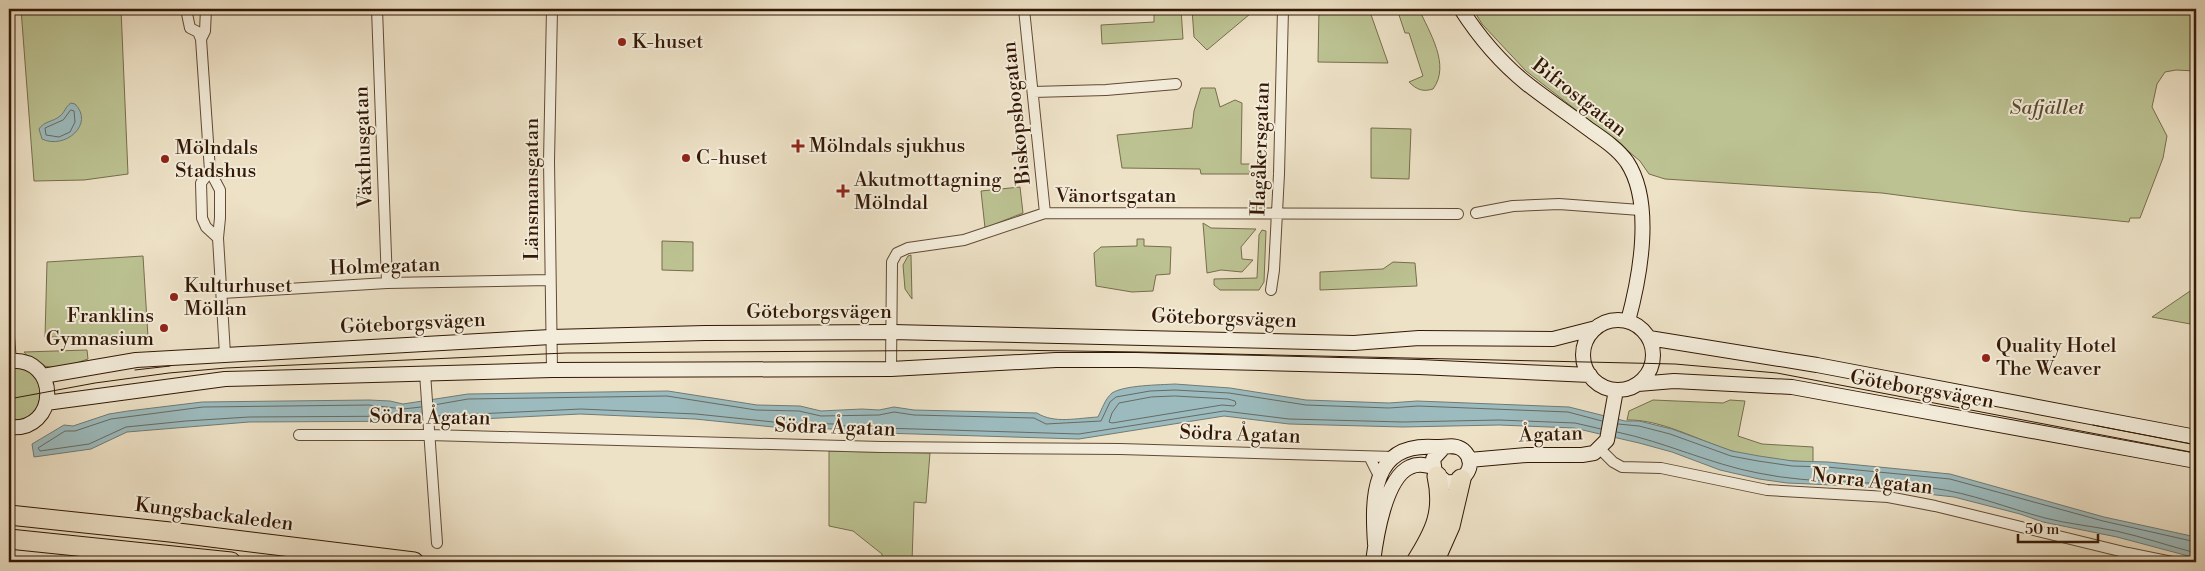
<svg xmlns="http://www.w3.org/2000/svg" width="2205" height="571" font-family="'Libre Bodoni',serif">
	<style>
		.green { fill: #bcc292; stroke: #786d4c }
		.water { fill: #9cbbbe; stroke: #727a74 }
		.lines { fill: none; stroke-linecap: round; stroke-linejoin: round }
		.shore { stroke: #686a62; stroke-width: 1 }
		.minor-casing { stroke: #624a35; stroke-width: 12 }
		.secondary-casing { stroke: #331805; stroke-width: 16 }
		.motorway-casing { stroke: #331805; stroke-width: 21 }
		.minor { stroke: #f3ecda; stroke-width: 10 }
		.secondary { stroke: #f3ecda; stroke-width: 14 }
		.motorway { stroke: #ede1c6; stroke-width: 19 }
		.tram { stroke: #331805; stroke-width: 1 }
		.poi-dot { fill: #8f2418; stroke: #f3ecda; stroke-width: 2 }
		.labels { text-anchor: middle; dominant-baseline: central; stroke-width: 4; stroke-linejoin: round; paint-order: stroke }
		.poi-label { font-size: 20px; fill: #331805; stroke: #f3ecda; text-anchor: start }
		.street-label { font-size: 20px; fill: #331805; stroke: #f3ecda }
		.park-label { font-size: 20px; font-style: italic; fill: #5c4b2f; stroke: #f3ecda }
	</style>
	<rect width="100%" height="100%" fill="#ede1c6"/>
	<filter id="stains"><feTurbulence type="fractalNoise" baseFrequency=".004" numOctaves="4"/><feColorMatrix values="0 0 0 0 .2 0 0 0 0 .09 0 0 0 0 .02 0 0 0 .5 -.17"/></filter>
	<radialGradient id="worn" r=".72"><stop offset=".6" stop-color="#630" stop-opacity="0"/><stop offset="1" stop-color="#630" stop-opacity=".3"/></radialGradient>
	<!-- green -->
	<path class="green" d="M 21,9 L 121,9 L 128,174 L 84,180 L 34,181 Z
		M 1154,9 L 1181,9 L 1183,39 L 1102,44 L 1101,25 L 1154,22 Z
		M 1192,9 L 1256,9 L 1207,50 L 1194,37 Z
		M 1319,9 L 1369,9 L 1388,63 L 1318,62 Z
		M 1397,9 L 1419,9 C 1429,32 1451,65 1433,89 C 1423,92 1417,90 1409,82 L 1423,76 L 1409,33 L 1405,33 Z
		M 1473,9 L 2196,9 L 2196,71 L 2176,70 L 2165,72 L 2157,84 L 2152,107 L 2167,136 L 2163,158 L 2140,218 L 2130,218 L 2129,222 L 2020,211 L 1882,193 L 1665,179 L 1649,174 L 1640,161 L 1616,141 L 1526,71 L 1482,24 Z
		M 1201,88 L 1215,88 L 1220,107 L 1235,100 L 1242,103 L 1241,164 L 1250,164 L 1251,169 L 1249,174 L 1201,174 L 1200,169 L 1122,168 L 1117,135 L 1192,128 L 1194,111 Z
		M 1371,128 L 1411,129 L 1409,179 L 1371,178 Z
		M 1020,187 L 1023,213 L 985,228 L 981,191 Z
		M 1203,223 L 1211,228 L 1256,229 L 1241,247 L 1242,259 L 1253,260 L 1242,272 L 1221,270 L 1207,273 Z
		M 1262,230 L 1266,231 L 1264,282 L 1259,290 L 1220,290 L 1214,285 L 1214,279 L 1257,278 L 1259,235 Z
		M 1137,239 L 1144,239 L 1144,246 L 1171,247 L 1170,274 L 1156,275 L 1153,291 L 1132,292 L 1096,286 L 1094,253 L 1101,247 L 1137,246 Z
		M 662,241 L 693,242 L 693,271 L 662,270 Z
		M 911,255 L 912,299 L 905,289 L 903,265 L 908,256 Z
		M 143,256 L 148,337 L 45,337 L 47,262 Z
		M 1393,262 L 1415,263 L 1417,286 L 1320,290 L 1320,272 L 1383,269 Z
		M 2196,287 L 2196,325 L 2152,317 Z
		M 87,350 L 88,359 C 65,367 42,375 24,352 Z
		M 9,368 C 50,362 52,424 9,420 Z
		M 1653,400 L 1723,403 L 1730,400 L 1745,401 L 1738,436 L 1762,444 L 1813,447 L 1813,462 C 1786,461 1755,459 1729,450 C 1698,440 1660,419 1627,420 L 1629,411 Z
		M 829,451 L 930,453 L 926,503 L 914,502 L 912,562 L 882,562 L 882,554 L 853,531 L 829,526 Z"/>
	<!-- water -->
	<path class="water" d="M 71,103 L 75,104 C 95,124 65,150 42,139 L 39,129 C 44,121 53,122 60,116 C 65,112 65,107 71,103 Z
		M 1175,384 L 1230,388 L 1306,400 L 1389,403 L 1417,401 L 1569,407 L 1625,421 L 1639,421 L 1672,429 L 1732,451 L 1759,456 L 1793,461 L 1828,462 L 1950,474 L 2104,517 L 2196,537 L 2196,558 L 2117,537 L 2043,522 L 2020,514 L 1954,497 L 1856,486 L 1787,483 L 1759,479 L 1720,470 L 1672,452 L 1639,443 L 1574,428 L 1499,425 L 1403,427 L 1289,424 L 1224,416 L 1079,439 L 849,432 L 834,429 L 783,428 L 695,419 L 580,414 L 440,421 L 249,422 L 127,432 L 91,449 L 34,457 L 32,444 L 64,425 L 73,426 L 109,414 L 128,411 L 202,402 L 369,400 L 390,401 L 403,404 L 468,394 L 668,391 L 757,405 L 800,406 L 821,411 L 862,409 L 879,410 L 894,407 L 914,410 L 1037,413 C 1054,424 1078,418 1098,417 C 1102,409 1105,399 1112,393 C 1125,385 1159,385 1175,384 Z"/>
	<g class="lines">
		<!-- shore -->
		<path class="shore" d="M 71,110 L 74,111 L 75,122 L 70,132 L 59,137 L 46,135 L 45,128 L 63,120 Z
			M 1175,396 L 1228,399 L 1235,401 L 1236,404 L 1234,406 L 1222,405 L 1112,423 L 1109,422 L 1112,413 L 1119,403 L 1151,397 Z
			M 434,405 L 468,399 L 667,396 L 756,410 L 799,411 L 821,416 L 879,415 L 894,412 L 914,415 L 1034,418 L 1046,424 L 1101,421 L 1110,402 L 1116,397 L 1150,391 L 1175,390 L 1229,393 L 1306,405 L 1389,408 L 1418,406 L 1568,412 L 1602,421
			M 421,407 L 403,409 L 369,405 L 203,407 L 111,419 L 75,431 L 65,431 L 38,448 L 40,451 L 89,444 L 126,427 L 186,421 L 249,417 L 422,416
			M 434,416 L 581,409 L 696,414 L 783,423 L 835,424 L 850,427 L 1079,434 L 1224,411 L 1289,419 L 1403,422 L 1499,420 L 1575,423 L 1601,429
			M 1618,424 L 1639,426 L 1670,434 L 1731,456 L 1758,461 L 1792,466 L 1827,467 L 1950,479 L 2103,521 L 2196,542
			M 1617,432 C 1665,442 1710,464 1758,473 C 1815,485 1874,480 1932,488 C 1971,493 2007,508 2045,518 C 2068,524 2092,526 2116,531 C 2143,537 2169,546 2196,553"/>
		<!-- minor casing -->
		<g class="minor-casing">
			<path id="minor" d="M 186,9 L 190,28 L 198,32 L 201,39 L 210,171 L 220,190 L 220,218 L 218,238 L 225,354
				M 377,9 L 387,283
				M 1024,9 L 1045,213
				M 201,39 L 205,31 L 206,9
				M 1033,92 L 1106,90 L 1176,84
				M 210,171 L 201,183 L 202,218 L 206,227 L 218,238
				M 1476,213 L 1513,206 L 1559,204 L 1640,210
				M 1271,290 L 1274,270 L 1279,174 L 1283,9
				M 222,293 L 387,283 L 550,280
				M 9,337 L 11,361
				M 891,369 L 892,262 L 897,253 L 908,248 L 964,240 L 1045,213 L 1458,214
				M 552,370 L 549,161 L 552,9
				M 425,373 L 437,543
				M 299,435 L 429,435 L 881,447 L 1120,449 L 1394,457
				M 1600,449 L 1613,462 L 1622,467 L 1661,468 L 1767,490 L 1888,497 L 1935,506 L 2128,553 L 2172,562
				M 1370,458 L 1379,476"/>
		</g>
		<!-- secondary casing -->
		<g class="secondary-casing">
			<path id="secondary" d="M 1461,9 C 1479,37 1500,62 1526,83 C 1546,99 1569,114 1590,130 C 1603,139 1618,149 1627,162 C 1654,203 1640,277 1628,321
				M1583 355a35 35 0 1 1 70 0a35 35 0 1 1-70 0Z
				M 1649,338 L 1817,365 L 2196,437
				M 9,361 C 61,356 59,433 9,427
				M 43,376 L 136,360 L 551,337 L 705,333 L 892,332 L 1354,343 L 1419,338 L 1553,339 L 1596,328
				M 1638,384 L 1674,381 L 1792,387 L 2196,461
				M 46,403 L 225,379 L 552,370 L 891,369 L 1056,360 L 1136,360 L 1419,367 L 1590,375
				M 1469,460 L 1527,455 L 1582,455 L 1594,453 L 1607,440 L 1616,390
				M 1375,544 C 1372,498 1371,443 1434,447 C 1444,448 1454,443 1463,450 C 1479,464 1464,485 1446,482 L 1435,473 L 1433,459 L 1443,448
				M 1373,562 C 1376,538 1385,478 1410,467 C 1418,463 1425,465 1433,467"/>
		</g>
		<!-- motorway casing -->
		<g class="motorway-casing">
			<path id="motorway" d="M 9,515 L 170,532 L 414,562
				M 9,539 L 231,562
				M 1416,562 C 1435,532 1445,512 1437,476
				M 1434,562 L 1450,526 L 1461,479"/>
		</g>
		<!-- minor -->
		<use href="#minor" class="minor"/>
		<!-- secondary -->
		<use href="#secondary" class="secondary"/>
		<!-- motorway -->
		<use href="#motorway" class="motorway"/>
		<!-- tram -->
		<path class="tram" d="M 135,370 L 170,366
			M 9,399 L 95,383 L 169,373 L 226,368 L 566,353 L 1005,350 L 1140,352 L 1675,364 L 1777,373 L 2196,453
			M 2093,425 L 2196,445"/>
	</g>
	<!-- markers -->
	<g class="poi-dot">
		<circle cx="622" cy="42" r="5"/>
		<path d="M795.5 138.5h5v5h5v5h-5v5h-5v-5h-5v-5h5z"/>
		<circle cx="686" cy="158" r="5"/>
		<circle cx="165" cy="159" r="5"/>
		<path d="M840.5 183.5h5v5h5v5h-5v5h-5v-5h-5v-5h5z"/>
		<circle cx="174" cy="297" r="5"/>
		<circle cx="164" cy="328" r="5"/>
		<circle cx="1986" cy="358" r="5"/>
	</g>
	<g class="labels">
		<!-- poi labels -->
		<g class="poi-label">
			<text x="632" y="42">K-huset</text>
			<text x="809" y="146">Mölndals sjukhus</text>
			<text x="175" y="148">Mölndals<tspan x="175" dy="23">Stadshus</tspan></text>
			<text x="696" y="158">C-huset</text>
			<text x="854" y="180">Akutmottagning<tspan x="854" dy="23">Mölndal</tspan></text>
			<text x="184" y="286">Kulturhuset<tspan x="184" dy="23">Möllan</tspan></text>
			<text x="154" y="316" text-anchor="end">Franklins<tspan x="154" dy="23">Gymnasium</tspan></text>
			<text x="1996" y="346">Quality Hotel<tspan x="1996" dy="23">The Weaver</tspan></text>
		</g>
		<!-- street labels -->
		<g class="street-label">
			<text transform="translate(1579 98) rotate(38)">Bifrostgatan</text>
			<text transform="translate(1017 113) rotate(-96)">Biskopsbogatan</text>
			<text transform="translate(364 147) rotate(-92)">Växthusgatan</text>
			<text transform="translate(1261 149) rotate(-88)">Hagåkersgatan</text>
			<text transform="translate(532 189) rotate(-90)">Länsmansgatan</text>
			<text x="1116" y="196">Vänortsgatan</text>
			<text transform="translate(385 267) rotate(-2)">Holmegatan</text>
			<text x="819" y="312">Göteborgsvägen</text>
			<text transform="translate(1224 319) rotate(2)">Göteborgsvägen</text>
			<text transform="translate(413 324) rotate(-3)">Göteborgsvägen</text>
			<text transform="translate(1922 390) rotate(10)">Göteborgsvägen</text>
			<text transform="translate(430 418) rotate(1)">Södra Ågatan</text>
			<text transform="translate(835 428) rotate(2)">Södra Ågatan</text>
			<text transform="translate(1240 435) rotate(2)">Södra Ågatan</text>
			<text transform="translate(1551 435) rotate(-2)">Ågatan</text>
			<text transform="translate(1872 482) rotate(6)">Norra Ågatan</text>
			<text transform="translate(214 515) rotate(7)">Kungsbackaleden</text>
		</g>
		<!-- park labels -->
		<g class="park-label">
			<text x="2047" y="108">Safjället</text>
		</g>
	</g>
	<!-- margin -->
	<rect width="2205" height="571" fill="none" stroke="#ede1c6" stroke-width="30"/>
	<rect x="10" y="10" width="2185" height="551" fill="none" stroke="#331805" stroke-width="2.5"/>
	<rect x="15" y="15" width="2175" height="541" fill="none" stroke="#331805"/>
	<!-- scale -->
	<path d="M2018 534v8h80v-8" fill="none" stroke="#331805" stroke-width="2.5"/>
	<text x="2025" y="534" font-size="15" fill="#331805" stroke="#f3ecda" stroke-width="4" paint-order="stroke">50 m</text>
	<rect width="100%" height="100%" filter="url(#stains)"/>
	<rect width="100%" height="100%" fill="url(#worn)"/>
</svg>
